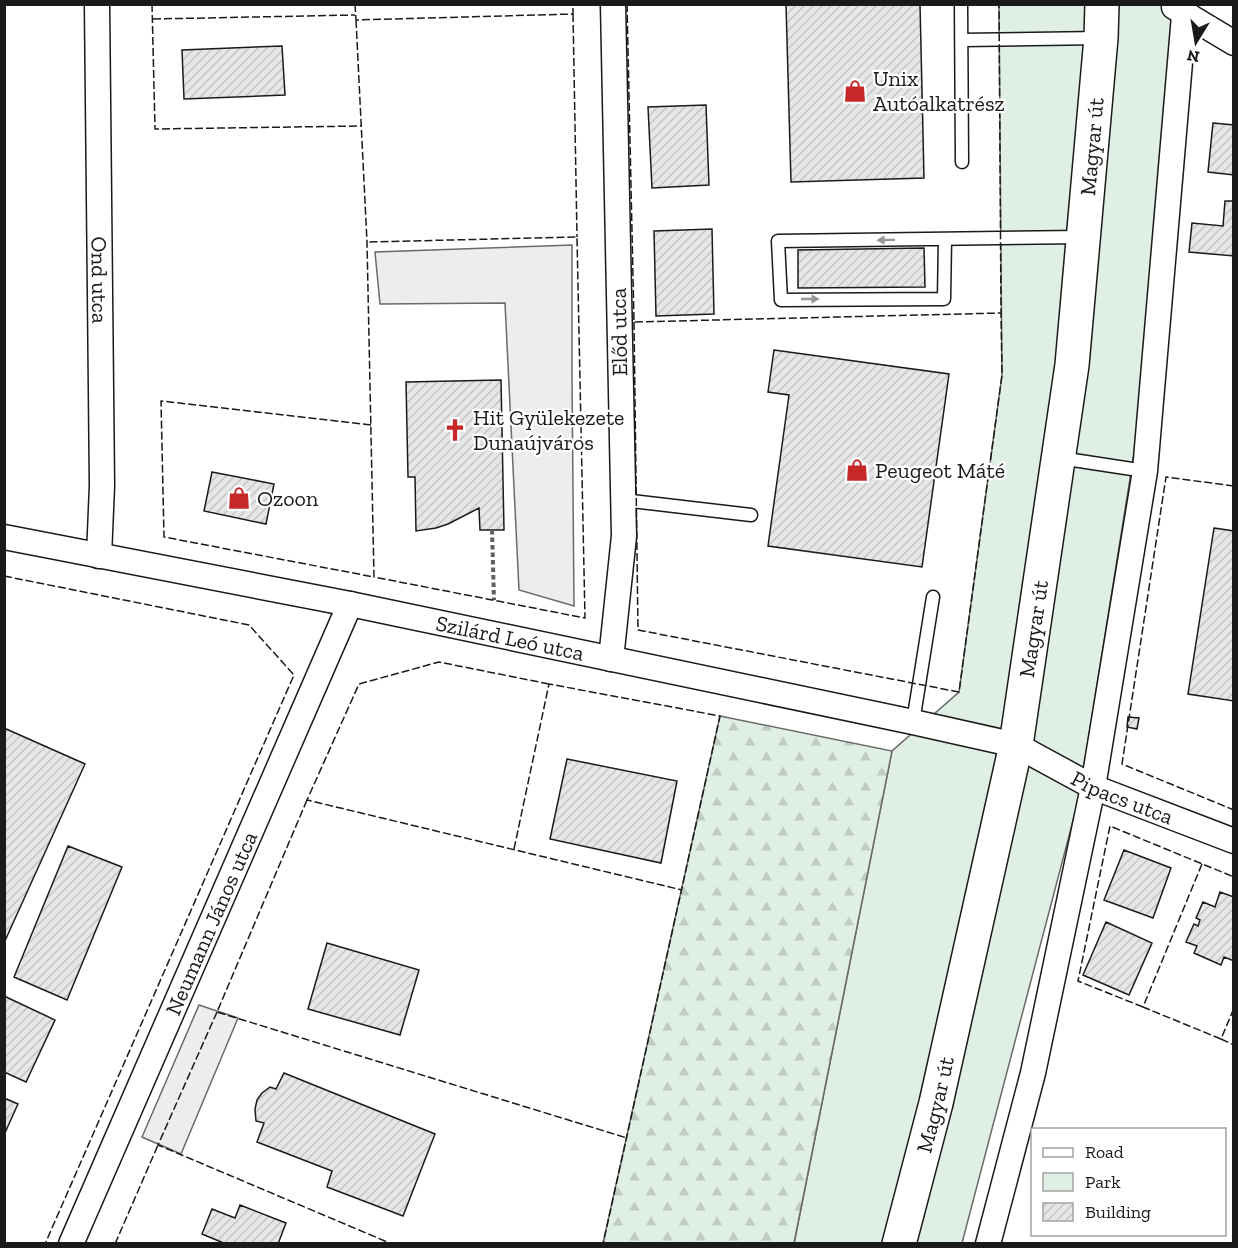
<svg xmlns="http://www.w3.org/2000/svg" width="1238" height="1248" font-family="'Zilla Slab',serif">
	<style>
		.green { fill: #e0efe3; stroke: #6a6a6a; stroke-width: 1.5 }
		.forest { fill: url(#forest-firs); stroke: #6a6a6a; stroke-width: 1.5 }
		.parking { fill: #ededed; stroke: #6a6a6a; stroke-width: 1.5 }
		.building { fill: url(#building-hatch); stroke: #1a1a1a; stroke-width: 1.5 }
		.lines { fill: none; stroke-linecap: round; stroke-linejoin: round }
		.lane-casing { stroke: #1a1a1a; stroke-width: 15 }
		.street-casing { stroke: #1a1a1a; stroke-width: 27 }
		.secondary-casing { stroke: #1a1a1a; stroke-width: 36 }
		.path { stroke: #5f5f5f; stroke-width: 4; stroke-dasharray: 4.5 3; stroke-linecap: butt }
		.lane { stroke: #fff; stroke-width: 12 }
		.street { stroke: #fff; stroke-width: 24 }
		.secondary { stroke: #fff; stroke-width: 33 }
		.fence { stroke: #1a1a1a; stroke-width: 1.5; stroke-dasharray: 8 3; stroke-linecap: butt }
		.oneway { fill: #989898 }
		.labels { text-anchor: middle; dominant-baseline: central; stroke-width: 4.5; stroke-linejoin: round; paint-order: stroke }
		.poi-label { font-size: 22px; fill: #1a1a1a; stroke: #fff; text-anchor: start }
		.street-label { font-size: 22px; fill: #1a1a1a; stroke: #fff }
	</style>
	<defs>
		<pattern id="forest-firs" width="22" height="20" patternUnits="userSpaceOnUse" patternTransform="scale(1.5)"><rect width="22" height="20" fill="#e0efe3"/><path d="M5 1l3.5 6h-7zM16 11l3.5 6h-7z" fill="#c0ccc2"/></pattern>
		<pattern id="building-hatch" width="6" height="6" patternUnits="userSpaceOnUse" patternTransform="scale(1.5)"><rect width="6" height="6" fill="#e6e6e6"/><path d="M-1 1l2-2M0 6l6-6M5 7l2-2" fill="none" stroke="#c5c5c5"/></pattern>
	</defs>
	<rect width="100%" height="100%" fill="#fff"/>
	<!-- green -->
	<path class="green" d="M 999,5 L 1188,5 L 1151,347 L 1079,798 L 962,1243 L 794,1244 L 892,751 L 959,692 L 1002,375 Z"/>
	<!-- forest -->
	<path class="forest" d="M 720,716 L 892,751 L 794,1243 L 603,1243 Z"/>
	<!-- parking -->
	<path class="parking" d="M 572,245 L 572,375 L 574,606 L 519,590 L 505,303 L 380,304 L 375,252 Z
		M 199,1005 L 238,1018 L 181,1154 L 142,1137 Z"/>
	<!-- building -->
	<path class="building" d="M 786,4 L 920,4 L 924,178 L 791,182 Z
		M 282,46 L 285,95 L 184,99 L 182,50 Z
		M 706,105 L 709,185 L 652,188 L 648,107 Z
		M 1213,123 L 1234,125 L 1234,175 L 1208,172 Z
		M 1225,201 L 1234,201 L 1234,256 L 1189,252 L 1192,223 L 1223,226 Z
		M 712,229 L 714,314 L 656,316 L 654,231 Z
		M 924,248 L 925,287 L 798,288 L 798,250 Z
		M 774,350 L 949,374 L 922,567 L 768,546 L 789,395 L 768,392 Z
		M 501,380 L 504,530 L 480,530 L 479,508 L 448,524 L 436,528 L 416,531 L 415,477 L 408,477 L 406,382 Z
		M 212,472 L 274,484 L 266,524 L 204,511 Z
		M 1214,528 L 1234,531 L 1234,701 L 1188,694 Z
		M 1128,717 L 1139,718 L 1137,729 L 1127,727 Z
		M 4,728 L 85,764 L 4,943 Z
		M 567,759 L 677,781 L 661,863 L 550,839 Z
		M 68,846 L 122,867 L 67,1000 L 14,977 Z
		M 1124,850 L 1171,868 L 1153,918 L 1104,900 Z
		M 1220,892 L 1234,897 L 1234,961 L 1224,957 L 1221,965 L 1194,953 L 1197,946 L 1186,942 L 1194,924 L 1198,926 L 1200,920 L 1196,918 L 1203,902 L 1215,907 Z
		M 1106,922 L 1152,943 L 1129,995 L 1083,975 Z
		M 327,943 L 419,970 L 400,1035 L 308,1009 Z
		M 4,996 L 55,1020 L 26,1082 L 4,1072 Z
		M 284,1073 L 435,1134 L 403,1216 L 327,1187 L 332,1171 L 257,1142 L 264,1123 L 256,1121 L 255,1109 L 257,1100 L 262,1093 L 270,1087 L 276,1089 Z
		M 4,1098 L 18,1104 L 4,1135 Z
		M 240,1205 L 286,1223 L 278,1244 L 226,1244 L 202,1234 L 212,1209 L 235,1218 Z"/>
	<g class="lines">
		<!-- lane casing -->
		<g class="lane-casing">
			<path id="lane" d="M 961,4 L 962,162
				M 962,40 L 1100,38
				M 945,239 L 944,299 L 781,300 L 778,241 L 1081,237
				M 1060,458 L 1145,471
				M 623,500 L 751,515
				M 913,722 L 933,597"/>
		</g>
		<!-- street casing -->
		<g class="street-casing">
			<g id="street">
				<path id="s1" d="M 97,4 L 102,486 L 99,556"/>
				<path d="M 1174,7 L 1234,43"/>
				<path id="s2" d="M 4,537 L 350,604 L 913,722 L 1016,745 L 1093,787 L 1234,841"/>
				<path d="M 611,659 L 624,536 L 613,4"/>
				<path id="s3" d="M 71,1244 L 350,604"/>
				<path d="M 988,1244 L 1033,1073 L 1093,787 L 1145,471 L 1185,4"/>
			</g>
		</g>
		<!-- secondary casing -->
		<g class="secondary-casing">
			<g id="secondary">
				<path id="s4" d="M 899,1244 L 936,1103 L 1016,745 L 1072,365 L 1101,38 L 1102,4"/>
			</g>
		</g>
		<!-- path -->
		<path class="path" d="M 492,530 L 494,600"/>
		<!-- lane -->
		<use href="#lane" class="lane"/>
		<!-- street -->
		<use href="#street" class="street"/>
		<!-- secondary -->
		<use href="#secondary" class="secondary"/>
		<!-- fence -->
		<path class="fence" d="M 152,4 L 155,129 L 361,126
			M 355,4 L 356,20 L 573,14 L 573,4
			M 627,4 L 634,322 L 1001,313 L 999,4
			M 573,14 L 577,237
			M 153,19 L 355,15
			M 356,20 L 367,242 L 374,577 L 585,618 L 577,237 L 367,242
			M 634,322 L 638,630 L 959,692 L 1002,375 L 1001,313
			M 371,425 L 161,401 L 164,537 L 374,577
			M 1234,486 L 1166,477 L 1122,764 L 1234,810
			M 4,576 L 249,625 L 294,675 L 45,1244
			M 549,684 L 439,662 L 359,684 L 307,800 L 682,890
			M 307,800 L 217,1012 L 627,1138
			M 514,849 L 549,684 L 720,716 L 603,1244
			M 1202,864 L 1143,1007 L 1221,1039 L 1234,1008
			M 1143,1007 L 1078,981 L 1110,826 L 1234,877
			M 217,1012 L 158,1145 L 392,1244
			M 1221,1039 L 1234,1045
			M 115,1244 L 158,1145"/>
	</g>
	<!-- one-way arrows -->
	<defs><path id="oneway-solid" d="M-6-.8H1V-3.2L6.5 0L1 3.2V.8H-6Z" transform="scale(1.5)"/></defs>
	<g class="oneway">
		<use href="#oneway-solid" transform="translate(886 240) rotate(179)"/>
		<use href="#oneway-solid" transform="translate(810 299)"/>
	</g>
	<!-- icons -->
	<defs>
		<g id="shop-bare" transform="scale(1.8)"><path d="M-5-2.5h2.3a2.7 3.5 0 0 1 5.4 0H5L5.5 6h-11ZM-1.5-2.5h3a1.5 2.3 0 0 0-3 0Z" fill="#c62828" stroke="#fff" stroke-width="2.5" paint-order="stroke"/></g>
		<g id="church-bare" transform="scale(1.8)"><path d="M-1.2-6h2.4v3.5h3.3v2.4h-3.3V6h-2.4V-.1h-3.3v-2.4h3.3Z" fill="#c62828" stroke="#fff" stroke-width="2.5" paint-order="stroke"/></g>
	</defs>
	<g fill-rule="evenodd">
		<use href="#shop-bare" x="855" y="91"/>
		<use href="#church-bare" x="455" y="430"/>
		<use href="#shop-bare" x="857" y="470"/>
		<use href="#shop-bare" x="239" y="498"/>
	</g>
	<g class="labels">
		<!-- poi labels -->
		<g class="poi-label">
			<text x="873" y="78">Unix<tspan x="873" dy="25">Autóalkatrész</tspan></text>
			<text x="473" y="417">Hit Gyülekezete<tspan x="473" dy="25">Dunaújváros</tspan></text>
			<text x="875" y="470">Peugeot Máté</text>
			<text x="257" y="498">Ozoon</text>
		</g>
		<!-- street labels -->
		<g class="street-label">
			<text stroke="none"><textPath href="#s4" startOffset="1116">Magyar út</textPath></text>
			<text stroke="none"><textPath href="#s1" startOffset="276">Ond utca</textPath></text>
			<text transform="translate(619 332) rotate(-91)">Előd utca</text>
			<text stroke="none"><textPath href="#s4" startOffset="630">Magyar út</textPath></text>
			<text stroke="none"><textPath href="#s2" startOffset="516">Szilárd Leó utca</textPath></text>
			<text stroke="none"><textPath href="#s2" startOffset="1152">Pipacs utca</textPath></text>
			<text stroke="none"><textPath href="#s3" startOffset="350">Neumann János utca</textPath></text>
			<text stroke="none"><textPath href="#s4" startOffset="144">Magyar út</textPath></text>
		</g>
	</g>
	<!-- border -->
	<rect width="1238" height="1248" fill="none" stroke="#1a1a1a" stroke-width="12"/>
	<!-- legend -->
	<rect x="1031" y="1128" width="195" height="108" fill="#ffffff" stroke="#a3a3a3" stroke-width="1.5"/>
	<rect x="1043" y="1148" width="30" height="9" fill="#ffffff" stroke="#a3a3a3" stroke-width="1.5"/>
	<text x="1085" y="1158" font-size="18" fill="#1a1a1a">Road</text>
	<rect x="1043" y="1173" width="30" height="18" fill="#e0efe3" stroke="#a3a3a3" stroke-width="1.5"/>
	<text x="1085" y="1188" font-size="18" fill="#1a1a1a">Park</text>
	<rect x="1043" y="1203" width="30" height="18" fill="url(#building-hatch)" stroke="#a3a3a3" stroke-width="1.5"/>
	<text x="1085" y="1218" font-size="18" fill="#1a1a1a">Building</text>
	<!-- north arrow -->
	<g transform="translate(1196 42) rotate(191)" stroke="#ffffff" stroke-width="4.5" paint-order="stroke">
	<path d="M0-4.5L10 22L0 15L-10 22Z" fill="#1a1a1a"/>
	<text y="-9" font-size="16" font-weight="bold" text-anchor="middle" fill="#1a1a1a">N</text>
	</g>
</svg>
